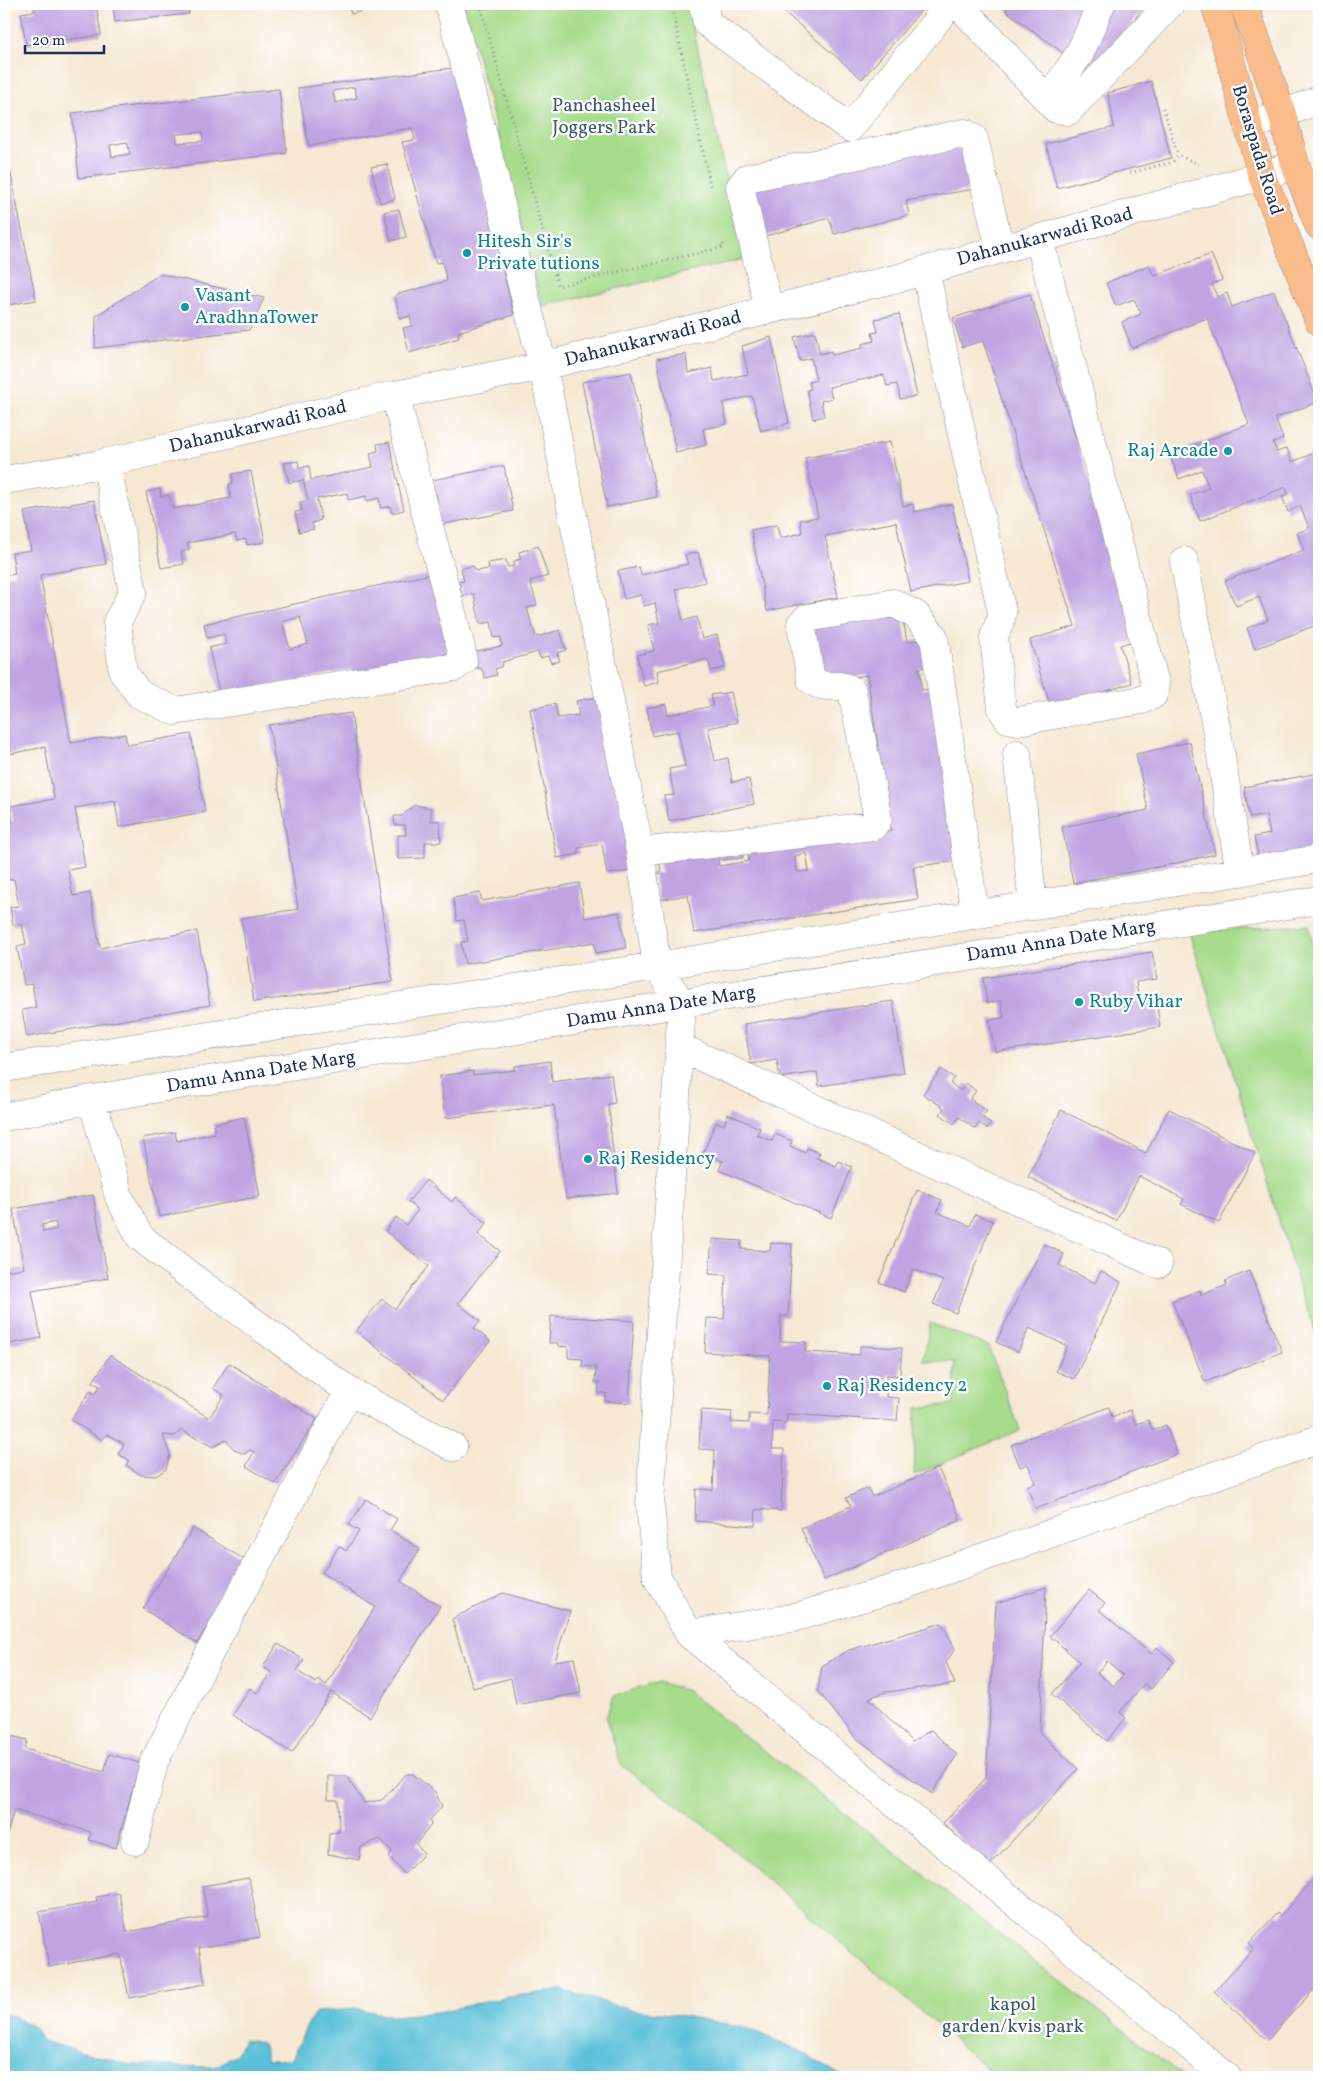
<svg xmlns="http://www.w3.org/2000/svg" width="1323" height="2081" font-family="Vollkorn,serif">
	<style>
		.green { fill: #a7dc8c; stroke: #618675 }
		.water { fill: #5ac0d8; stroke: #3a789b }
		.building { fill: #c0a4e2; fill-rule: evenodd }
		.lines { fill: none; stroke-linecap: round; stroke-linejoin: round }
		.minor-casing { stroke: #888c98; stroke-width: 29 }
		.major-casing { stroke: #888c98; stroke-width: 29 }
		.path { stroke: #888c98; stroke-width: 3; stroke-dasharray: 1 4; stroke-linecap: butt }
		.minor { stroke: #fff; stroke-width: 28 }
		.major { stroke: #f9bc8a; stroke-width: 28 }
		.culture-dot { fill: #0f9aa8; stroke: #fff; stroke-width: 2 }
		.labels { text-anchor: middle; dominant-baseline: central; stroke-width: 4.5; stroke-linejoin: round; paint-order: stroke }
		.park-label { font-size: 19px; fill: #3e5a6a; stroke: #fff }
		.street-label { font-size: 19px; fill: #1b2f5e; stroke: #fff }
		.culture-label { font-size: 19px; fill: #0d838f; stroke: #fff; text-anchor: start }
	</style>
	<rect width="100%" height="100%" fill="#fff"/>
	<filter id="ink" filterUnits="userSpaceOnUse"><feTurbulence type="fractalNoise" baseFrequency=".02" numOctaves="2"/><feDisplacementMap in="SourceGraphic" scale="10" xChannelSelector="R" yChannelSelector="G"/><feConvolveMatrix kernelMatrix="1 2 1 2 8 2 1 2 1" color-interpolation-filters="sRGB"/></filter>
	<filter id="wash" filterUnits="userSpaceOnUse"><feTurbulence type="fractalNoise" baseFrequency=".0096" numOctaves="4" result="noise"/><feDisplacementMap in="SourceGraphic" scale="20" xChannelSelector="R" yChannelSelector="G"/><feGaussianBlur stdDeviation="1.12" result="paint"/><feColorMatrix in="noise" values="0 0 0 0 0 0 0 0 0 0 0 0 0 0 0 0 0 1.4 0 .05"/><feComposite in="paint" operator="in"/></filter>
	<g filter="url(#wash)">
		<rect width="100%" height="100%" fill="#f6e8d3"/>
		<!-- green -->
		<path class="green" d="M 464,4 L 688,4 L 744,259 L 542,306 Z
			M 1309,925 L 1319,985 L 1319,1342 L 1299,1285 L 1189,932 Z
			M 930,1323 L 988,1346 L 1020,1430 L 914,1475 L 916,1408 L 954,1404 L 955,1362 L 923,1361 Z
			M 659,1682 L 687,1691 L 1184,2077 L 997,2077 L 708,1828 L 621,1765 L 606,1718 L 614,1696 Z"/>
		<!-- water -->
		<path class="water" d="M 562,1990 L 631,2010 L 678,2015 L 744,2027 L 799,2050 L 843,2077 L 4,2077 L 4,2013 L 35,2027 L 42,2041 L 130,2065 L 215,2067 L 236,2055 L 244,2040 L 262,2043 L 267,2060 L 292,2059 L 305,2029 L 316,2012 L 358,2009 L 393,2016 L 438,2012 L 508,1997 Z"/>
		<g id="blocks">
			<!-- building -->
			<path class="building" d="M 34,4 L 96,4 L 101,35 L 26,45 L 21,13 L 35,11 Z
				M 113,4 L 188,4 L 189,14 L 115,22 Z
				M 348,4 L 390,4 L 351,14 Z
				M 775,4 L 927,4 L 862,79 Z
				M 1011,4 L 1146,4 L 1093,75 L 1006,11 Z
				M 453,68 L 514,315 L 458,332 L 459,338 L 409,353 L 403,328 L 412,326 L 410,316 L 400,319 L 395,295 L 447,281 L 442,262 L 436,263 L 402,142 L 415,140 L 412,128 L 309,146 L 298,88 ZM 354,87 L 357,98 L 335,103 L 333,91 Z
				M 1151,81 L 1171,158 L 1057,188 L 1046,144 L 1114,127 L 1108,93 Z
				M 279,89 L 287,153 L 79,178 L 72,113 ZM 202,132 L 203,141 L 177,143 L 176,134 ZM 127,142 L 130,154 L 112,157 L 110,145 Z
				M 967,139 L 979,188 L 906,201 L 909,215 L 834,234 L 829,218 L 755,239 L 746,190 Z
				M 387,164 L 395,199 L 380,203 L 371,167 Z
				M 10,170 L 36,300 L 4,306 L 4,171 Z
				M 399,209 L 406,237 L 391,241 L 384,212 Z
				M 1211,254 L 1222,280 L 1212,284 L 1217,297 L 1227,293 L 1232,307 L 1274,291 L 1318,402 L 1275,418 L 1283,439 L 1273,443 L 1277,452 L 1287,448 L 1292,462 L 1319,451 L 1319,624 L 1255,649 L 1247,628 L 1268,620 L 1259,597 L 1236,606 L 1225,581 L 1304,550 L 1297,533 L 1309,528 L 1300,506 L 1288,512 L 1282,496 L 1288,494 L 1286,487 L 1200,521 L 1190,495 L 1209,488 L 1202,470 L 1179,479 L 1170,455 L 1249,424 L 1207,318 L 1132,348 L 1122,322 L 1141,314 L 1134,299 L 1116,306 L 1106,283 L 1149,265 L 1154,276 Z
				M 160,274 L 264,298 L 249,330 L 95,348 L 96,316 Z
				M 1030,294 L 1140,639 L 1120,645 L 1132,683 L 1051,708 L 1030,640 L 1075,626 L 983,341 L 962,347 L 953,318 Z
				M 899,314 L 917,396 L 900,399 L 897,384 L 887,386 L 884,375 L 829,387 L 832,398 L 821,401 L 824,416 L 813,419 L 807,390 L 811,389 L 809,382 L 816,380 L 811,358 L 800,361 L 794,337 L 815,332 L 820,354 L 831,351 L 832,355 L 863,348 L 862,344 L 874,341 L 872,333 L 878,332 L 875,319 Z
				M 771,337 L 789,423 L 761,431 L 752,396 L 723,403 L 727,424 L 703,429 L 706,445 L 676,453 L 657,359 L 686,354 L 688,373 L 712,368 L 714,381 L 748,374 L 742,346 Z
				M 631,372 L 657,497 L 607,507 L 582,382 Z
				M 389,442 L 404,510 L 392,513 L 390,506 L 381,508 L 379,498 L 366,501 L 366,496 L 348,500 L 347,493 L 317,499 L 321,520 L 312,523 L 314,529 L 299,532 L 295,512 L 302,511 L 300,502 L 308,500 L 303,480 L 289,483 L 284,463 L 298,461 L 299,468 L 309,466 L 311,480 L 373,467 L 370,453 L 378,451 L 377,444 Z
				M 890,442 L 903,506 L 913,504 L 914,512 L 952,504 L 968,581 L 911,592 L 896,522 L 825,536 L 838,597 L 767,611 L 751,530 L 777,525 L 780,538 L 802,533 L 800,520 L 818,517 L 805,458 Z
				M 504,466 L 513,511 L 434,526 L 439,512 L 436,494 L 430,496 L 427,481 Z
				M 251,471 L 265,542 L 247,545 L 246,539 L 237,541 L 235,534 L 187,543 L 189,550 L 181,552 L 184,564 L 161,568 L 146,492 L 160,489 L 161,497 L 169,495 L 173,509 L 231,498 L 229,484 L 233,483 L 232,474 Z
				M 94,500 L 106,564 L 40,575 L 71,743 L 125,734 L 127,745 L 191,734 L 205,812 L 119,827 L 115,801 L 75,808 L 85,867 L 68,870 L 73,896 L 90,893 L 100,948 L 197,931 L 210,1005 L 27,1037 L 22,1010 L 36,1008 L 32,984 L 24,985 L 17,946 L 26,944 L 22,924 L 13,925 L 10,907 L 19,906 L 14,879 L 7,880 L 4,863 L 4,861 L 10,860 L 7,838 L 4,838 L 4,824 L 13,822 L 10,806 L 54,799 L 45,747 L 4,755 L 4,576 L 15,574 L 12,553 L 31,550 L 24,512 Z
				M 538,546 L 548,576 L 530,581 L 537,605 L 527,608 L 536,637 L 560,630 L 566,650 L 557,653 L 560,661 L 551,663 L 548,656 L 540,658 L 538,652 L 502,662 L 503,666 L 495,669 L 497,675 L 485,678 L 482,669 L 477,668 L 472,652 L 502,646 L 501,637 L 494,638 L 491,622 L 480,624 L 474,594 L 462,596 L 459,582 L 464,581 L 461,568 L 473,566 L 476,571 L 489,569 L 488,563 L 506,560 L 508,567 L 514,566 L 514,561 L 521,559 L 519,552 Z
				M 698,552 L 705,582 L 676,589 L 683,621 L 697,617 L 702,639 L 717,635 L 725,668 L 711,671 L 708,659 L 657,671 L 659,682 L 644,686 L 637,655 L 654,651 L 648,625 L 659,623 L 655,603 L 644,606 L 641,595 L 624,599 L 618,571 L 639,567 L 641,575 L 688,564 L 685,555 Z
				M 440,572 L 459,657 L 355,680 L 352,669 L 220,697 L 209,648 L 226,644 L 224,634 L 207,638 L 204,624 ZM 300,617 L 308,644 L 290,649 L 282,622 Z
				M 901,609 L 907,642 L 933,638 L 937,666 L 919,668 L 922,690 L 935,688 L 962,860 L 913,867 L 918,899 L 694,933 L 688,895 L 658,900 L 654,874 L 661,873 L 659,859 L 717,850 L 719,866 L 749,861 L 747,846 L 834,839 L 891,831 L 867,675 L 822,682 L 812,622 ZM 806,853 L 809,871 L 797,872 L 795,856 Z
				M 731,692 L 737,722 L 708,728 L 715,761 L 728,758 L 732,782 L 749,779 L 754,804 L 669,821 L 664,796 L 674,795 L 669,769 L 685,766 L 678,731 L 652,736 L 647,708 L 666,704 L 668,715 L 713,706 L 711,695 Z
				M 598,697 L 640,869 L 607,874 L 602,844 L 578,848 L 579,854 L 557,858 L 530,709 L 555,704 L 558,718 L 579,715 L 576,701 Z
				M 351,713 L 393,982 L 254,1002 L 241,918 L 298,909 L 269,725 Z
				M 1190,742 L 1215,854 L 1173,864 L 1073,883 L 1062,827 L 1148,810 L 1136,754 Z
				M 1319,773 L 1319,852 L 1260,864 L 1254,837 L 1270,834 L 1266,815 L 1250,818 L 1244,787 Z
				M 414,805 L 431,808 L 431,821 L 440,821 L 441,842 L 425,842 L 425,858 L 398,859 L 398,835 L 406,835 L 405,825 L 395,825 L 394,816 L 402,816 Z
				M 742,845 L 743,858 L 721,860 L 720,847 Z
				M 579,883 L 585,918 L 619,912 L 626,948 L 596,953 L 594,942 L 465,964 L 461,942 L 468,941 L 464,920 L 457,921 L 453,898 L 480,893 L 482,901 Z
				M 1152,952 L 1157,979 L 1136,982 L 1139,1002 L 1156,999 L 1160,1027 L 995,1052 L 989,1020 L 1004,1018 L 1001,1001 L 987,1003 L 983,978 Z
				M 893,1001 L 904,1073 L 819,1086 L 817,1072 L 780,1078 L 777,1060 L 751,1064 L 744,1024 Z
				M 550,1061 L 552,1082 L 611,1074 L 615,1103 L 608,1104 L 611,1126 L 610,1126 L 618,1193 L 566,1199 L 554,1105 L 445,1118 L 440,1076 L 473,1071 L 473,1075 L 515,1070 L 515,1066 Z
				M 941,1069 L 954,1078 L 950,1083 L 961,1091 L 966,1083 L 976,1091 L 970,1099 L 987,1111 L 982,1117 L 991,1124 L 987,1129 L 979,1123 L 975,1129 L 959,1117 L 954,1124 L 940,1114 L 944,1108 L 923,1094 Z
				M 1169,1109 L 1255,1153 L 1219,1223 L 1181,1204 L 1184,1199 L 1139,1176 L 1116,1221 L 1028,1177 L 1061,1110 L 1146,1153 Z
				M 728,1114 L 760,1128 L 757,1135 L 772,1141 L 775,1134 L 792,1141 L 790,1146 L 805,1153 L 807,1148 L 820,1153 L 817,1158 L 836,1166 L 839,1161 L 852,1167 L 831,1218 L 719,1170 L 723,1161 L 703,1153 L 716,1122 L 724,1125 Z
				M 244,1117 L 260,1196 L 159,1217 L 143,1138 L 175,1132 L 177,1141 L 215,1133 L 213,1124 Z
				M 426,1180 L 452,1202 L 455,1197 L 487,1223 L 478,1234 L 500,1251 L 458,1303 L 480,1321 L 474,1328 L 490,1341 L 443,1400 L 356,1331 L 382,1299 L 395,1309 L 429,1266 L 385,1231 L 396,1217 L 406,1225 L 418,1210 L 408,1202 Z
				M 917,1190 L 942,1200 L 937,1212 L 970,1226 L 975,1214 L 993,1221 L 956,1313 L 933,1304 L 943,1281 L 913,1269 L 904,1292 L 879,1282 Z
				M 93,1195 L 108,1278 L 32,1291 L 41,1338 L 4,1345 L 4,1271 L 24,1268 L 13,1209 ZM 55,1222 L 57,1229 L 43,1232 L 42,1225 Z
				M 712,1239 L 742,1241 L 741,1249 L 770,1251 L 771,1243 L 792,1244 L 788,1316 L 781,1316 L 780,1341 L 806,1342 L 805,1352 L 860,1355 L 860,1346 L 902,1348 L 900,1376 L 887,1375 L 886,1397 L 899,1398 L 897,1421 L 787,1414 L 786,1423 L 773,1422 L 772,1449 L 784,1449 L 781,1511 L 756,1509 L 755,1526 L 695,1521 L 696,1489 L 713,1490 L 715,1450 L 699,1449 L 701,1410 L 732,1412 L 731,1422 L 749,1423 L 749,1414 L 767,1415 L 770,1356 L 705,1352 L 707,1318 L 724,1319 L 726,1275 L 709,1274 Z
				M 1044,1244 L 1064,1254 L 1059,1265 L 1095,1283 L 1101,1271 L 1121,1282 L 1074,1379 L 1056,1371 L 1067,1346 L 1029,1328 L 1018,1352 L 996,1342 Z
				M 1249,1271 L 1282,1352 L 1205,1382 L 1172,1301 L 1200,1290 L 1201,1295 L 1227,1285 L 1225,1281 Z
				M 551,1316 L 634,1321 L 629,1403 L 605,1401 L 606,1393 L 598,1393 L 599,1382 L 595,1382 L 596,1367 L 582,1366 L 583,1359 L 568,1358 L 568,1347 L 558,1346 L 558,1343 L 549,1343 Z
				M 110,1355 L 209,1418 L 224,1395 L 213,1388 L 229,1363 L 317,1419 L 275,1484 L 246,1466 L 254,1452 L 250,1450 L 244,1454 L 235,1450 L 226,1440 L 213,1447 L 181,1430 L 175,1436 L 163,1435 L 170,1455 L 166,1469 L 156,1476 L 141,1475 L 126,1465 L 129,1460 L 118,1454 L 124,1444 L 107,1434 L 102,1440 L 71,1420 L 90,1391 L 95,1394 L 100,1386 L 93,1382 Z
				M 1109,1407 L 1112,1417 L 1130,1410 L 1136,1424 L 1148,1420 L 1153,1431 L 1166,1425 L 1177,1454 L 1036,1509 L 1027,1486 L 1035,1483 L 1028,1464 L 1020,1467 L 1011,1445 Z
				M 938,1468 L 961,1520 L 824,1580 L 801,1528 L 851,1506 L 846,1498 L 868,1488 L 872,1497 Z
				M 366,1499 L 397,1519 L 390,1530 L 420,1549 L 400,1581 L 440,1606 L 370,1717 L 331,1692 L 292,1753 L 233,1715 L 250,1688 L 257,1693 L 271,1672 L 263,1667 L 278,1644 L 304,1660 L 297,1671 L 316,1683 L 318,1679 L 326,1685 L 375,1607 L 322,1573 L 339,1546 L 346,1551 L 359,1531 L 349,1525 Z
				M 193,1528 L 248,1562 L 197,1643 L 143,1609 Z
				M 1046,1587 L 1040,1733 L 1078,1769 L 989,1866 L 943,1823 L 986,1778 L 996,1603 Z
				M 1089,1590 L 1105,1603 L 1099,1610 L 1151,1654 L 1157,1647 L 1174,1662 L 1151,1689 L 1144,1684 L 1120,1712 L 1126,1718 L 1107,1741 L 1052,1694 L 1080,1662 L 1050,1636 ZM 1107,1661 L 1123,1675 L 1114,1686 L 1097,1673 Z
				M 503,1593 L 570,1611 L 555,1661 L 574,1658 L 581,1693 L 516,1705 L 511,1678 L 473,1688 L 452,1619 Z
				M 942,1623 L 955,1649 L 946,1662 L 955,1684 L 885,1692 L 869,1698 L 912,1742 L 931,1730 L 957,1755 L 932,1794 L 855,1737 L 818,1691 L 822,1666 L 849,1650 Z
				M 4,1734 L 27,1740 L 25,1749 L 104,1772 L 109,1754 L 140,1763 L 116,1848 L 89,1840 L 91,1832 L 14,1810 L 4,1846 Z
				M 406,1774 L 413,1774 L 435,1792 L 442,1806 L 430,1820 L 431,1825 L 416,1844 L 424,1854 L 404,1874 L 389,1856 L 392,1851 L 380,1839 L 361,1847 L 359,1860 L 328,1854 L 329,1833 L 339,1832 L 338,1800 L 328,1800 L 328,1776 L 346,1776 L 364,1803 L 382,1800 Z
				M 1319,1873 L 1319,1984 L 1267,2040 L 1214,1991 L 1254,1948 L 1249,1943 L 1277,1913 L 1280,1916 Z
				M 249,1878 L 260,1937 L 199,1948 L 205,1984 L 129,1998 L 120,1954 L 49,1967 L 39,1912 L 97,1902 L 96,1897 L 119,1893 L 127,1932 L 208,1917 L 202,1886 Z"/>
		</g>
	</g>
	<g filter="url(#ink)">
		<use href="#blocks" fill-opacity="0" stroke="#888c98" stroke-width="1"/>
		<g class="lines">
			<!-- minor casing -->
			<g class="minor-casing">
				<path id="minor" d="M 449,4 L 543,366 L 640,852 L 657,966 L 682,1004 L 650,1504 L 657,1577 L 689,1634 L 792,1618 L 896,1588 L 1319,1439
					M 703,4 L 707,23 L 850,128 L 950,4
					M 958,4 L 1056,109 L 1068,111 L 1170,4
					M 1048,100 L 1080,53 L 1101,4
					M 1248,127 L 1319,100
					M 925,270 L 1002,612 C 1002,622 996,628 994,638 L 1002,709 L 1008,719 L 1018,721 L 1142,700 L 1153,695 L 1155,683 L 1039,239
					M 769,310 L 740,187 L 747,178 L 965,133 L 974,139 L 1000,248
					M 106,463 L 133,592 L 117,622 L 123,672 L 139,694 L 175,711 L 455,667 L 463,661 L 461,648 L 395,395
					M 4,480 L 96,465 L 395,395 L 543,366 L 902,277 L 1262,176 L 1295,164
					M 1184,561 L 1217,732 L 1240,872
					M 1017,754 L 1033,906
					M 640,852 L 873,826 L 878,819 L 852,691 C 838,680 827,692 811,680 L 801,624 L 807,618 L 894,603 L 916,615 L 934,637 L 975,915
					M 679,1047 L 1158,1264
					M 4,1068 L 657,966 L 1319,859
					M 92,1099 L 119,1197 L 140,1237 L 189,1275 L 349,1391 L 453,1447
					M 4,1117 L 92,1099 L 1319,900
					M 689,1634 L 1227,2077
					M 135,1841 L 154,1762 L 210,1652 L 349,1391"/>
			</g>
			<!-- major casing -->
			<g class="major-casing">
				<path id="major" d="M 1215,4 L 1262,176 L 1319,321
					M 1244,4 L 1282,114 L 1295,164 L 1319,226"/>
			</g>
			<!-- path -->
			<path class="path" d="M 480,4 L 558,286 L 724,247 L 723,244
				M 671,4 L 711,189
				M 1163,108 L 1178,155
				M 1130,173 L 1173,162 L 1178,155 L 1200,165"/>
			<!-- minor -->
			<use href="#minor" class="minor"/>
			<!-- major -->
			<use href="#major" class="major"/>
		</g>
	</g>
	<!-- markers -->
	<g class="culture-dot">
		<circle cx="467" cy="253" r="5"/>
		<circle cx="185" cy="307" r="5"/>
		<circle cx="1228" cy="451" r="5"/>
		<circle cx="1079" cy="1002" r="5"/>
		<circle cx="588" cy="1159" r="5"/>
		<circle cx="827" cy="1386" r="5"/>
	</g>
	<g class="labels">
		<!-- park labels -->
		<g class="park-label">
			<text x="604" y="106">Panchasheel<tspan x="604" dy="22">Joggers Park</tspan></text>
			<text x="1013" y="2005">kapol<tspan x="1013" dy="22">garden/kvis park</tspan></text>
		</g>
		<!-- street labels -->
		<g class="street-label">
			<text transform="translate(1257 150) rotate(73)">Boraspada Road</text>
			<text transform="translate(1045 237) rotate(-15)">Dahanukarwadi Road</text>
			<text transform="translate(653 339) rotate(-14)">Dahanukarwadi Road</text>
			<text transform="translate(258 427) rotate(-13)">Dahanukarwadi Road</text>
			<text transform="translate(1061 941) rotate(-9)">Damu Anna Date Marg</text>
			<text transform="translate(661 1007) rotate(-9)">Damu Anna Date Marg</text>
			<text transform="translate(261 1072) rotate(-9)">Damu Anna Date Marg</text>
		</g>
		<!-- culture labels -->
		<g class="culture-label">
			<text x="477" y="242">Hitesh Sir's<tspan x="477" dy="22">Private tutions</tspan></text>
			<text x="195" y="296">Vasant<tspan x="195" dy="22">AradhnaTower</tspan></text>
			<text x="1218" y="451" text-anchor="end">Raj Arcade</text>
			<text x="1089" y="1002">Ruby Vihar</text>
			<text x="598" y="1159">Raj Residency</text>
			<text x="837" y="1386">Raj Residency 2</text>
		</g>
	</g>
	<!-- margin -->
	<rect width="1323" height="2081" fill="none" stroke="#fff" stroke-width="20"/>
	<!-- scale -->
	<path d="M25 45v8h79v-8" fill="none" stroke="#1b2f5e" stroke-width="2.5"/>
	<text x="32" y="45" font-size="15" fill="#1b2f5e" stroke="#ffffff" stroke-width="4" paint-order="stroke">20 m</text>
</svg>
